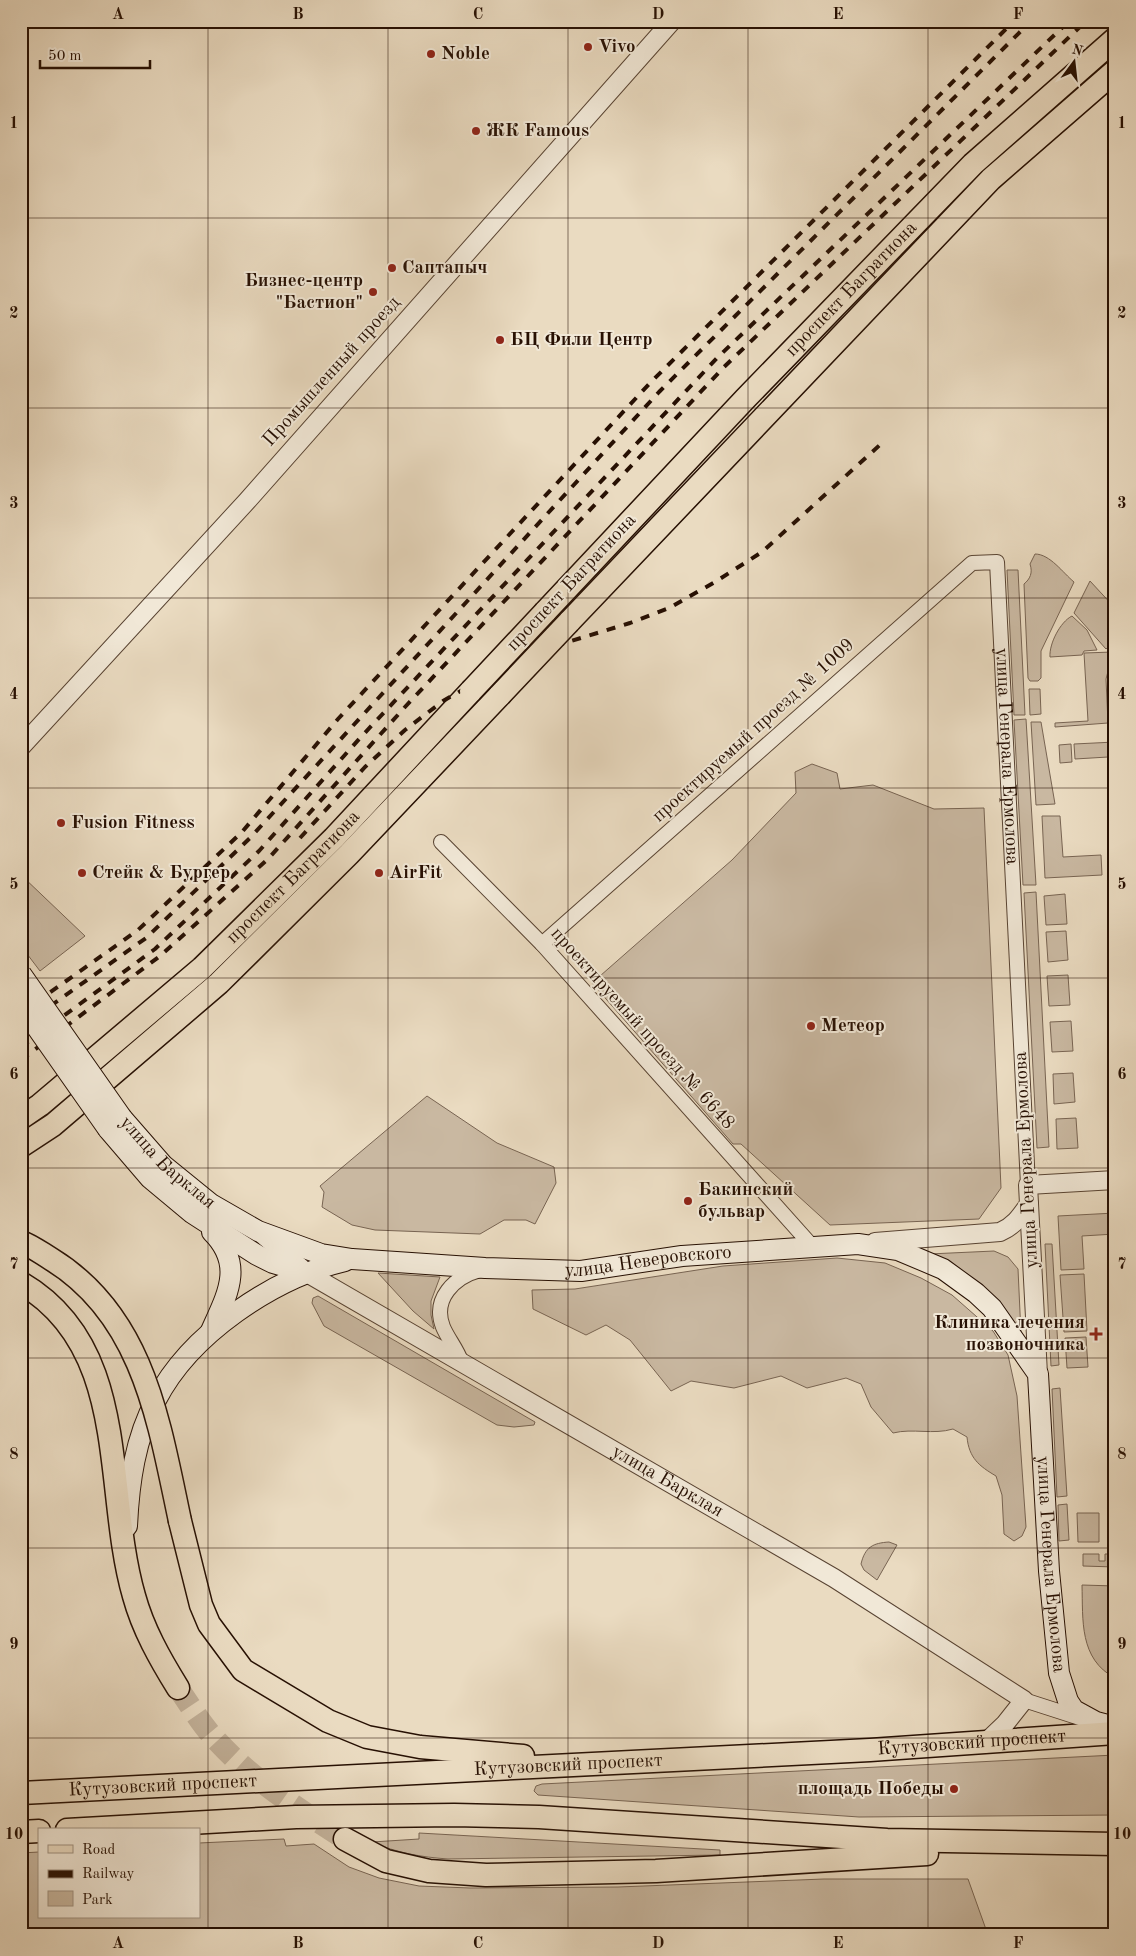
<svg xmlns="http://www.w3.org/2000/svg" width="1136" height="1956" font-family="'Old Standard TT',serif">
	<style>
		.green { fill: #c9b8a1; stroke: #786452 }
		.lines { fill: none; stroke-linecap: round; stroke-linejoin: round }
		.primary-tunnel { stroke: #c3b29b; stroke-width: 22; stroke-dasharray: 22 11; stroke-linecap: butt }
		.minor-casing { stroke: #584332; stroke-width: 16 }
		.tertiary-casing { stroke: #584332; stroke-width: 20 }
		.secondary-casing { stroke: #271003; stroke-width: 22 }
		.primary-casing { stroke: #271003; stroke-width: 25 }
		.minor { stroke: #f1e8d7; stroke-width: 14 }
		.tertiary { stroke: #f1e8d7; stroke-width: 18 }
		.secondary { stroke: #f1e8d7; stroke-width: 20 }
		.primary { stroke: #eadbc1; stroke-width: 22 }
		.rail { stroke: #271003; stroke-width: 4; stroke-dasharray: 9 9; stroke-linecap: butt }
		.secondary-bridge-casing { stroke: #271003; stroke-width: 22; stroke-linecap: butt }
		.primary-bridge-casing { stroke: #271003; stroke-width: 25; stroke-linecap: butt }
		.secondary-bridge { stroke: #f1e8d7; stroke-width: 20 }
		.primary-bridge { stroke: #eadbc1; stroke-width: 22 }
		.grid { fill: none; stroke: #271003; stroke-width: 1; stroke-opacity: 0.55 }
		.poi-dot { fill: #8f2418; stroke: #f1e8d7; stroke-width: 2 }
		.labels { text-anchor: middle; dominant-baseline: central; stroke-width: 4; stroke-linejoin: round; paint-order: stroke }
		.poi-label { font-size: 19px; font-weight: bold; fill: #271003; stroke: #f1e8d7; text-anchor: start }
		.street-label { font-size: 19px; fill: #271003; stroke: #f1e8d7 }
		.neatline { fill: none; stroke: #271003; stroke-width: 2 }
		.grid-label { font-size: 16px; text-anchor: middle; font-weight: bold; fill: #271003 }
	</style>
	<rect width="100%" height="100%" fill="#eadbc1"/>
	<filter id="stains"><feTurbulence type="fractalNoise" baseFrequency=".004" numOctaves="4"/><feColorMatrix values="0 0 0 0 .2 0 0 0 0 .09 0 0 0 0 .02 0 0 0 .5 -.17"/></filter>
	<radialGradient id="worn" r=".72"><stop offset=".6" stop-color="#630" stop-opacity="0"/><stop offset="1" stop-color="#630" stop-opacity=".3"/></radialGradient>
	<!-- green -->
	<path class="green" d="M 1035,554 C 1050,554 1063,573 1074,582 L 1041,651 L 1041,678 L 1038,681 L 1030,681 L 1028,678 L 1024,584 C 1030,579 1033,573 1030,564 Z
		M 1007,570 L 1018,570 L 1025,715 L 1014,715 Z
		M 1090,581 L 1115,608 L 1115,641 L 1106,649 L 1074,613 Z
		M 1072,616 L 1087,630 L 1097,650 L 1084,651 L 1082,655 L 1050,657 C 1049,644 1060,622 1072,616 Z
		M 1113,652 L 1106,679 L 1108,723 L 1055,727 L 1055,723 L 1088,721 L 1084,653 Z
		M 1029,689 L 1040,689 L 1041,714 L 1030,715 Z
		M 1026,719 L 1036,885 L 1023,885 L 1014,720 Z
		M 1031,722 L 1041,722 L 1055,804 L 1036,805 Z
		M 1115,742 L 1115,808 L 1111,809 L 1108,757 L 1075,759 L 1074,744 Z
		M 1071,744 L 1072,762 L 1060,763 L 1059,745 Z
		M 812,764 L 837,773 L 840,789 L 873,785 L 934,809 L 984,808 L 1001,1188 L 979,1219 L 830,1225 L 741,1144 L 733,1144 L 592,983 L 732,860 L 796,793 L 795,772 Z
		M 1042,816 L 1060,816 L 1063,857 L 1101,855 L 1102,875 L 1045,878 Z
		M 21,875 L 85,936 L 40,971 L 21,946 Z
		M 1036,892 L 1049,1147 L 1037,1148 L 1024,893 Z
		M 1065,894 L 1067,924 L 1046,925 L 1044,896 Z
		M 1066,931 L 1068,960 L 1048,962 L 1046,932 Z
		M 1068,975 L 1070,1005 L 1049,1006 L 1047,976 Z
		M 1071,1021 L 1073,1051 L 1052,1052 L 1050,1022 Z
		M 1073,1073 L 1075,1102 L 1054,1104 L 1053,1074 Z
		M 427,1096 L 497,1143 L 554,1167 L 556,1183 L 535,1224 L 526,1220 L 504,1220 L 480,1234 L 375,1230 L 352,1225 L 322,1207 L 324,1192 L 320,1186 Z
		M 1076,1118 L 1078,1148 L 1057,1149 L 1056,1119 Z
		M 1115,1213 L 1115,1234 L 1082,1236 L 1084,1269 L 1061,1270 L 1058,1216 Z
		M 1045,1244 L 1052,1244 L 1059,1365 L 1051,1366 Z
		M 994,1251 L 1008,1257 L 1018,1269 L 1021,1334 L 929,1254 Z
		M 837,1258 L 885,1263 L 921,1278 L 952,1295 L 993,1331 L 1008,1355 L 1017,1396 L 1026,1527 L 1022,1536 L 1014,1541 L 1004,1534 L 1002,1495 L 996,1476 C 979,1466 969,1458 967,1437 L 953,1429 C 933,1435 913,1428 893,1433 L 871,1407 L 861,1384 L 846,1378 L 807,1388 L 781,1376 L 734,1388 L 691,1381 L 671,1391 L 630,1340 L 606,1325 L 586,1335 L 533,1309 L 532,1290 L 575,1289 L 723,1266 Z
		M 378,1273 L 440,1277 L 431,1301 L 431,1315 L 434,1329 L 413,1311 Z
		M 1084,1274 L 1087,1331 L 1064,1332 L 1060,1275 Z
		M 318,1296 L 535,1422 L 534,1425 L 514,1427 L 497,1425 L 324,1326 L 312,1303 L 313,1298 Z
		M 1086,1337 L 1088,1367 L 1067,1368 L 1065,1338 Z
		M 1060,1388 L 1067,1496 L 1057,1497 L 1052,1389 Z
		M 1067,1504 L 1069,1540 L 1059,1541 L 1058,1505 Z
		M 1077,1513 L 1099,1513 L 1099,1542 L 1078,1542 Z
		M 889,1542 L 897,1545 L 877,1580 L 864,1570 L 861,1564 C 865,1547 873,1543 889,1542 Z
		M 1083,1554 L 1099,1554 L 1099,1561 L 1105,1561 L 1105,1554 L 1115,1554 L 1115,1567 L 1083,1566 Z
		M 1082,1585 L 1115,1586 L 1115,1678 C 1079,1659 1083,1620 1082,1585 Z
		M 1115,1755 L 1115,1815 L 859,1817 L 538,1795 L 534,1791 L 536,1786 L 542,1784 Z
		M 419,1833 L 720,1850 L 720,1855 L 448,1859 C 421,1857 397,1853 372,1842 L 419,1839 Z
		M 284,1839 L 286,1846 L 314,1844 L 349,1867 L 379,1878 L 419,1886 L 470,1888 L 618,1887 L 824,1879 L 968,1879 L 988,1935 L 21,1935 L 21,1853 L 39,1852 L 39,1917 L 199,1917 L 199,1843 Z"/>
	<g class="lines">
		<!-- primary-tunnel -->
		<path class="primary-tunnel" d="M 178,1688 C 190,1705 202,1726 217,1741 C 254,1781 300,1810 345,1839"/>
		<!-- minor casing -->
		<g class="minor-casing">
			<g id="minor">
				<path d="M 441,842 L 542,944 L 812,1246"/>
				<path id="s1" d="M 542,944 L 972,563 L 997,562 L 1028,1185"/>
				<path d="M 461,1361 C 457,1349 448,1339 443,1327 C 432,1299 454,1277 480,1270"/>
				<path d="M 1024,1700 L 1083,1719"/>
			</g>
		</g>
		<!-- tertiary casing -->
		<g class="tertiary-casing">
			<g id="tertiary">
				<path d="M 21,747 L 247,501 L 672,21"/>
				<path id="s2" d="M 262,1234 L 307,1273 L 834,1578 L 1024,1700 L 1005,1724 L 984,1744"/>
				<path d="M 875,1242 L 1000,1232 C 1014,1226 1020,1217 1029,1204"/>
				<path d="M 1038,1374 L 1028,1185 L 1115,1180"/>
			</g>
		</g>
		<!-- secondary casing -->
		<g class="secondary-casing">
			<g id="secondary">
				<path id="s3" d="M 122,1118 L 163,1165 L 211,1204 L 258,1231 L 321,1254 L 352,1259 L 485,1268 L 581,1271 L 682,1256 L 858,1244 L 898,1250 L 943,1269 L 976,1293 L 992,1308 L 1038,1374 L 1049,1571 L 1059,1673 L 1068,1701 L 1074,1710 L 1096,1722 L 1115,1727"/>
				<path d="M 108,1129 L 150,1178 L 192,1213 L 257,1255 L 273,1263 L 307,1273"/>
				<path d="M 211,1331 C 227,1295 245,1265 212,1232"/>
				<path d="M 127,1526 C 129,1483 135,1438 156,1400 C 190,1334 273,1278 345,1261"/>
			</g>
		</g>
		<!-- primary casing -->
		<g class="primary-casing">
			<g id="primary">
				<path id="s4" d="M 545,612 L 745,399 L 973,164 L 1115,39"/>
				<path d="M 569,622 L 991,179 L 1115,71"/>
				<path id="s5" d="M 21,1118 L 40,1105 L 202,968 L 334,838 L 471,691"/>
				<path d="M 21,1146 L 53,1125 L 219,983 L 349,854 L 500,695"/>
				<path d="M 21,1283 C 132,1348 103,1489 134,1596 C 143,1629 160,1659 178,1688"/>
				<path d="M 180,1521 L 201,1605 L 209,1624 L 243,1670 L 328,1721 L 367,1737 L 420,1747 L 523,1756"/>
				<path id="s6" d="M 21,1793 L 870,1750 L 1115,1733"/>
				<path d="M 67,1830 L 296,1817 L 454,1815 L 539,1817 L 887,1840 L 1115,1844"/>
				<path d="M 21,1832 L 39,1831"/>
				<path d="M 345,1839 L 386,1861 L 429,1871 L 486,1875 L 656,1871 L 927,1854"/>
			</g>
		</g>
		<!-- minor -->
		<use href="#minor" class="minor"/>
		<!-- tertiary -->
		<use href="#tertiary" class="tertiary"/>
		<!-- secondary -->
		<use href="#secondary" class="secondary"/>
		<!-- primary -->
		<use href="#primary" class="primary"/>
		<!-- rail -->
		<path class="rail" d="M 300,838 L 365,767 L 405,730 L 443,701 L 522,656 L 630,623 L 669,608 L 715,582 L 762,552 L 882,443
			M 21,1013 L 138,930 L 242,832 L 338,719 L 650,383 L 1014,21
			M 21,1027 L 146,938 L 250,838 L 659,392 L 1031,21
			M 21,1047 L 155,949 L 259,851 L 360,738 L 717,358 L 1069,21
			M 21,1060 L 160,956 L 268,859 L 405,707 L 724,367 L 1086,21"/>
		<!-- secondary-bridge casing -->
		<g class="secondary-bridge-casing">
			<path id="secondary-bridge" d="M 21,974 L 122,1118
				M 21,1005 L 108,1129"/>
		</g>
		<!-- primary-bridge casing -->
		<g class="primary-bridge-casing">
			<path id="primary-bridge" d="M 471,691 L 545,612
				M 500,695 L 569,622
				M 21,1242 C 32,1246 41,1253 51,1259 C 144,1316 159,1423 180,1521"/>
		</g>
		<!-- secondary-bridge -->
		<use href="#secondary-bridge" class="secondary-bridge"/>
		<!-- primary-bridge -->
		<use href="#primary-bridge" class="primary-bridge"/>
	</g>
	<!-- grid -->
	<path class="grid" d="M 208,21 L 208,1935M 388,21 L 388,1935M 568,21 L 568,1935M 748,21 L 748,1935M 928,21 L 928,1935M 21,218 L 1115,218M 21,408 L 1115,408M 21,598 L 1115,598M 21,788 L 1115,788M 21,978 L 1115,978M 21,1168 L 1115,1168M 21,1358 L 1115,1358M 21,1548 L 1115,1548M 21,1738 L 1115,1738"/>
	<!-- markers -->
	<g class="poi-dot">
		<circle cx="588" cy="47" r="5"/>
		<circle cx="431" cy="54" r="5"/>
		<circle cx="476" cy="131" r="5"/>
		<circle cx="392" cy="268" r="5"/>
		<circle cx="373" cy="292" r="5"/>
		<circle cx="500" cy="340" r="5"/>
		<circle cx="61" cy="823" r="5"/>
		<circle cx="82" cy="873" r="5"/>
		<circle cx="379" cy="873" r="5"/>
		<circle cx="811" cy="1026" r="5"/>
		<circle cx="688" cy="1201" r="5"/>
		<path d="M1093.5 1326.5h5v5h5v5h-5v5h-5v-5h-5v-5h5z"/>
		<circle cx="954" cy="1789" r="5"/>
	</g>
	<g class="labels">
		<!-- poi labels -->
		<g class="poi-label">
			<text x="598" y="47">Vivo</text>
			<text x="441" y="54">Noble</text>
			<text x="486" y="131">ЖК Famous</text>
			<text x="402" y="268">Саптапыч</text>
			<text x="363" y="281" text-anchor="end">Бизнес-центр<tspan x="363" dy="22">"Бастион"</tspan></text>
			<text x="510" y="340">БЦ Фили Центр</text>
			<text x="71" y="823">Fusion Fitness</text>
			<text x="92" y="873">Стейк &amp; Бургер</text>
			<text x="389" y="873">AirFit</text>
			<text x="821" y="1026">Метеор</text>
			<text x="698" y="1190">Бакинский<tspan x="698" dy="22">бульвар</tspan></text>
			<text x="1085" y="1323" text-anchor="end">Клиника лечения<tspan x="1085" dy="22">позвоночника</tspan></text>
			<text x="944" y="1789" text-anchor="end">площадь Победы</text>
		</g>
		<!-- street labels -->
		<g class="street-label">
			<text stroke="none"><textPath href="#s4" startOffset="445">проспект Багратиона</textPath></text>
			<text transform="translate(332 372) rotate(-48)">Промышленный проезд</text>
			<text transform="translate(572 583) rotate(-47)">проспект Багратиона</text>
			<text transform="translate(754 731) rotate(-42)">проектируемый проезд № 1009</text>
			<text stroke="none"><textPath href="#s1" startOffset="794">улица Генерала Ермолова</textPath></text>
			<text stroke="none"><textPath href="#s5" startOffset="364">проспект Багратиона</textPath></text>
			<text transform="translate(642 1029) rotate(48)">проектируемый проезд № 6648</text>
			<text stroke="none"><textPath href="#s3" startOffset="64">улица Барклая</textPath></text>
			<text transform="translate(1027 1160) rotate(-93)">улица Генерала Ермолова</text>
			<text stroke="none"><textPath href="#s3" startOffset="574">улица Неверовского</textPath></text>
			<text stroke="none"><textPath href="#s2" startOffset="476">улица Барклая</textPath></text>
			<text stroke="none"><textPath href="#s3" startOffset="1208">улица Генерала Ермолова</textPath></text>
			<text stroke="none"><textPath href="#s6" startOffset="952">Кутузовский проспект</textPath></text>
			<text stroke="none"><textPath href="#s6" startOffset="548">Кутузовский проспект</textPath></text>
			<text stroke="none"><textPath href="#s6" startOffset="142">Кутузовский проспект</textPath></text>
		</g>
	</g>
	<!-- margin -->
	<rect width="1136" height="1956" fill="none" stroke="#eadbc1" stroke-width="55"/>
	<!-- legend -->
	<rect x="38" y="1828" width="162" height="90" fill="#f1e8d7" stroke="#a09282"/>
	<rect x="48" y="1845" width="25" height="8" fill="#eadbc1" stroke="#a09282"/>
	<text x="82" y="1854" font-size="15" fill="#271003">Road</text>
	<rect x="48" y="1870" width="25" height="8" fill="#271003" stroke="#a09282"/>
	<text x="82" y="1878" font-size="15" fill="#271003">Railway</text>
	<rect x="48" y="1891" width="25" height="15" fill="#c9b8a1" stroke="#a09282"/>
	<text x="82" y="1904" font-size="15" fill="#271003">Park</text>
	<!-- north arrow -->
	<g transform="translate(1074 62) rotate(15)" stroke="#f1e8d7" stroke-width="4" paint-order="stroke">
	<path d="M0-4L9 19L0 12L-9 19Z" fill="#271003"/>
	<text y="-8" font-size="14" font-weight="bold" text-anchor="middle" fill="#271003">N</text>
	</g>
	<!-- scale -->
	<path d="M40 60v8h110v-8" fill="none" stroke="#271003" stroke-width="2.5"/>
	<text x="48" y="60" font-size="15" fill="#271003" stroke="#f1e8d7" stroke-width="4" paint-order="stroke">50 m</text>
	<rect x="28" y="28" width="1080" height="1900" class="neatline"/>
	<g class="grid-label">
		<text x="118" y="19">A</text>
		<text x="298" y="19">B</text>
		<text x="478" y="19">C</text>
		<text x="658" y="19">D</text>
		<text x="838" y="19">E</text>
		<text x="1018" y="19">F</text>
		<text x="14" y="128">1</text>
		<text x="1122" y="128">1</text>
		<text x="14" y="318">2</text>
		<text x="1122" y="318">2</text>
		<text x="14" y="508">3</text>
		<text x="1122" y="508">3</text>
		<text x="14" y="699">4</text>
		<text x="1122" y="699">4</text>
		<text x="14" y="889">5</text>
		<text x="1122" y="889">5</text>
		<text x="14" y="1079">6</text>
		<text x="1122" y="1079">6</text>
		<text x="14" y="1269">7</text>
		<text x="1122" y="1269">7</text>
		<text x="14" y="1459">8</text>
		<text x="1122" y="1459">8</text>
		<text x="14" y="1649">9</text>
		<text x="1122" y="1649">9</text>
		<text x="14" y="1839">10</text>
		<text x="1122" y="1839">10</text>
		<text x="118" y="1948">A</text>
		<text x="298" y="1948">B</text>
		<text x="478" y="1948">C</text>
		<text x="658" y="1948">D</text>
		<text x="838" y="1948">E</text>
		<text x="1018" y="1948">F</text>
	</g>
	<rect width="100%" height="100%" filter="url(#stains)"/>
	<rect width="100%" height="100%" fill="url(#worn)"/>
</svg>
